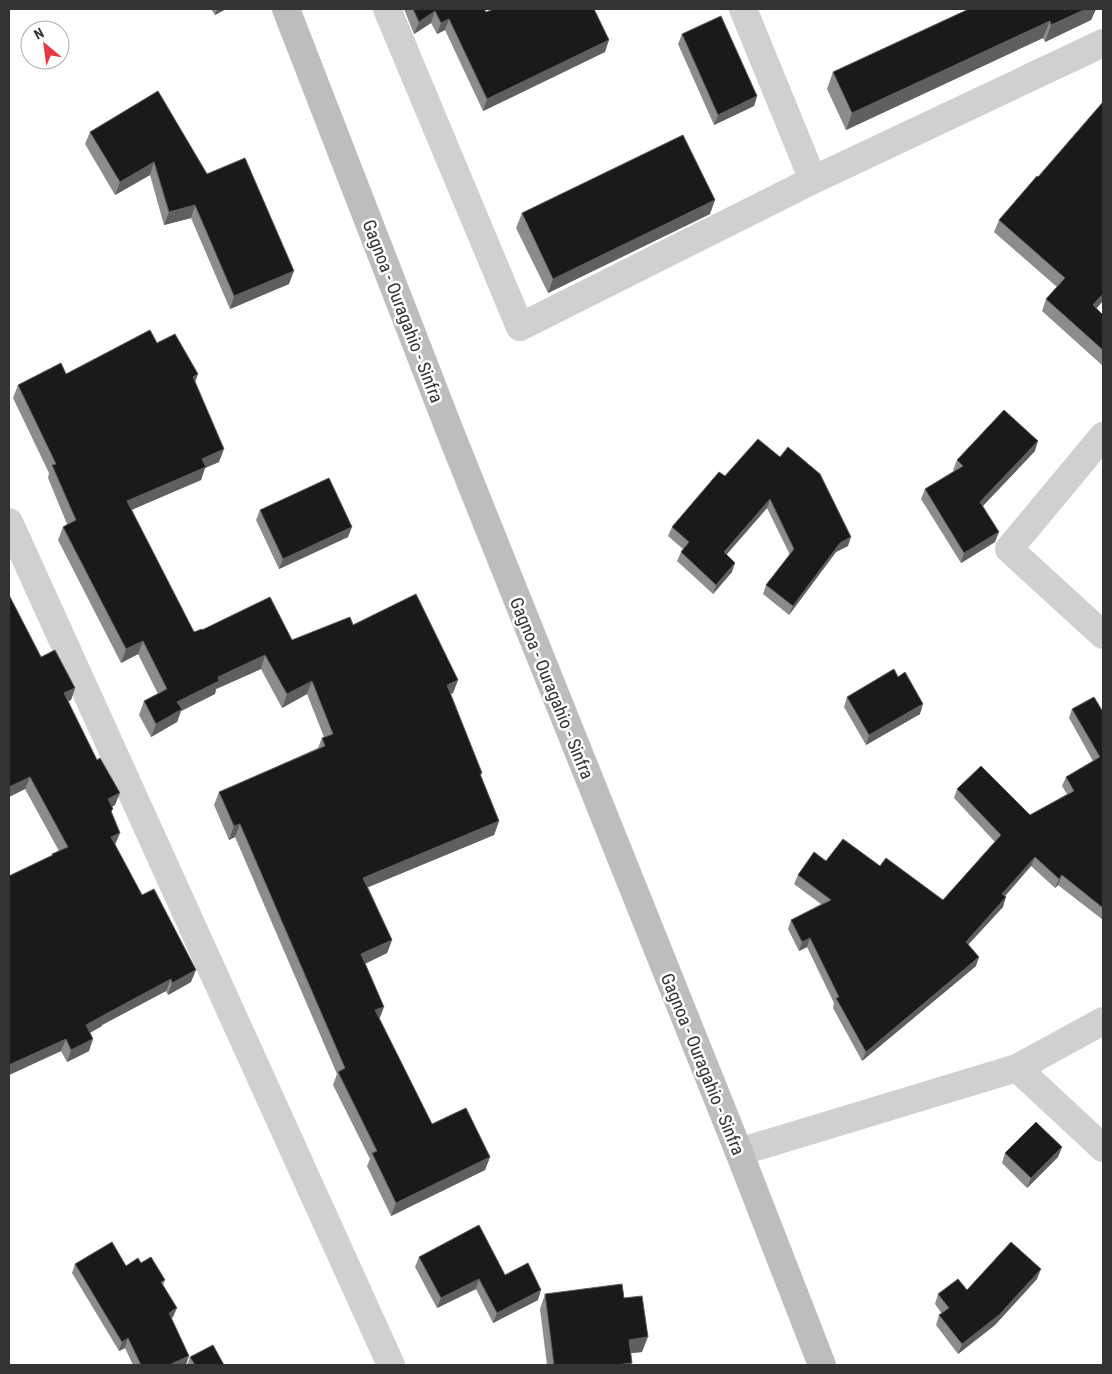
<svg xmlns="http://www.w3.org/2000/svg" width="1112" height="1374" font-family="'Roboto Condensed',sans-serif">
	<style>
		.lines { fill: none; stroke-linecap: round; stroke-linejoin: round }
		.minor { stroke: #d0d0d0; stroke-width: 28 }
		.secondary { stroke: #bdbdbd; stroke-width: 28 }
		.wall { fill: #8c8c8c }
		.shaded-wall { fill: #5f5f5f }
		.building { fill: #1a1a1a; stroke: #5f5f5f }
		.labels { text-anchor: middle; dominant-baseline: central; stroke-width: 5; stroke-linejoin: round; paint-order: stroke }
		.street-label { font-size: 18px; fill: #333; stroke: #fff }
	</style>
	<rect width="100%" height="100%" fill="#fff"/>
	<g class="lines">
		<!-- minor -->
		<path class="minor" d="M 387,9 L 520,327 L 813,180
			M 743,9 L 813,180 L 1103,43
			M 1103,436 L 1009,549 L 1103,635
			M 9,522 L 391,1365
			M 1017,1068 L 1103,1148
			M 739,1152 L 1017,1068 L 1103,1021"/>
		<!-- secondary -->
		<path class="secondary" d="M 286,9 L 451,434 L 739,1152 L 822,1365"/>
	</g>
	<!-- wall -->
	<path class="wall" d="M 211,9 L 226,9 L 215,15 Z
		M 404,9 L 484,9 L 486,12 L 605,52 L 483,111 L 445,30 L 437,34 L 431,23 L 414,34 Z
		M 969,9 L 1096,9 L 1091,20 L 1045,42 L 1043,38 L 846,130 L 827,89 L 833,72 Z
		M 682,34 L 757,96 L 754,106 L 714,125 L 678,44 Z
		M 90,132 L 207,174 L 289,284 L 230,309 L 191,218 L 164,225 L 150,175 L 115,195 L 85,144 Z
		M 1038,177 L 1096,308 L 1103,315 L 1103,366 L 1042,311 L 1046,299 L 1057,287 L 994,232 L 999,220 Z
		M 522,213 L 710,214 L 548,293 L 516,228 Z
		M 157,343 L 198,374 L 195,382 L 219,462 L 205,468 L 201,480 L 131,510 L 194,632 L 202,630 L 292,640 L 353,625 L 458,680 L 453,693 L 450,694 L 482,773 L 481,776 L 499,821 L 494,835 L 368,887 L 392,940 L 387,953 L 365,963 L 380,1019 L 432,1124 L 490,1157 L 485,1170 L 391,1216 L 367,1166 L 370,1159 L 333,1085 L 337,1074 L 235,837 L 229,840 L 214,805 L 219,792 L 318,748 L 322,738 L 324,737 L 307,694 L 282,708 L 261,669 L 216,689 L 215,694 L 181,711 L 177,722 L 151,737 L 139,715 L 144,701 L 158,694 L 138,654 L 121,663 L 58,540 L 63,527 L 67,524 L 48,478 L 49,473 L 13,398 L 18,385 L 66,374 Z
		M 758,439 L 848,546 L 836,552 L 789,615 L 763,594 L 766,585 L 790,555 L 767,508 L 726,555 L 732,572 L 713,594 L 677,561 L 681,552 L 683,549 L 668,536 L 672,527 L 725,476 Z
		M 1035,451 L 983,506 L 995,542 L 961,563 L 921,499 L 925,489 L 954,471 L 953,470 L 957,460 Z
		M 260,510 L 348,537 L 279,569 L 256,520 Z
		M 9,595 L 41,657 L 75,688 L 71,700 L 68,701 L 115,805 L 112,807 L 112,814 L 115,845 L 142,895 L 191,982 L 168,995 L 166,991 L 102,1025 L 102,1026 L 90,1033 L 89,1051 L 67,1062 L 61,1051 L 9,1075 L 9,876 L 51,856 L 52,854 L 59,851 L 25,789 L 9,797 Z
		M 847,697 L 920,714 L 866,745 L 844,707 Z
		M 1072,709 L 1103,712 L 1103,920 L 1058,885 L 1055,888 L 1031,866 L 1005,896 L 1003,907 L 968,945 L 976,966 L 862,1061 L 833,1008 L 834,1003 L 807,947 L 799,951 L 788,929 L 791,920 L 821,904 L 794,884 L 798,875 L 826,861 L 880,866 L 943,900 L 995,842 L 954,798 L 957,789 L 1030,815 L 1067,794 L 1062,786 L 1066,777 L 1093,761 L 1069,718 Z
		M 1062,1147 L 1058,1157 L 1027,1188 L 1002,1163 L 1005,1153 Z
		M 419,1257 L 505,1275 L 538,1300 L 493,1323 L 476,1289 L 437,1308 L 415,1267 Z
		M 141,1263 L 165,1280 L 163,1285 L 173,1317 L 172,1318 L 185,1365 L 133,1365 L 125,1348 L 119,1351 L 72,1273 L 75,1264 L 126,1266 Z
		M 1037,1279 L 995,1325 L 958,1354 L 936,1325 L 939,1315 L 942,1314 L 935,1304 L 938,1294 Z
		M 545,1294 L 624,1298 L 642,1352 L 631,1353 L 631,1365 L 547,1365 L 540,1309 Z
		M 190,1357 L 224,1365 L 187,1365 Z"/>
	<!-- shaded-wall -->
	<path class="shaded-wall" d="M 219,9 L 226,9 L 215,15 L 217,10 Z
		M 1086,9 L 1096,9 L 1091,20 L 1045,42 L 1051,25 Z
		M 435,11 L 431,23 L 414,34 L 419,22 Z
		M 449,19 L 445,30 L 437,34 L 441,23 Z
		M 1050,21 L 1043,38 L 846,130 L 852,113 Z
		M 609,40 L 605,52 L 483,111 L 487,99 Z
		M 757,96 L 754,106 L 714,125 L 718,115 Z
		M 154,162 L 150,175 L 115,195 L 120,182 Z
		M 715,200 L 710,214 L 548,293 L 553,279 Z
		M 195,205 L 191,218 L 164,225 L 169,212 Z
		M 294,271 L 289,284 L 230,309 L 234,296 Z
		M 1103,294 L 1103,301 L 1089,317 L 1093,305 Z
		M 198,374 L 193,388 L 193,377 Z
		M 1038,441 L 1035,451 L 977,512 L 980,502 Z
		M 224,449 L 219,462 L 205,468 L 201,480 L 122,514 L 127,501 L 202,459 Z
		M 770,499 L 767,508 L 720,562 L 724,552 Z
		M 352,527 L 348,537 L 279,569 L 283,559 Z
		M 999,532 L 995,542 L 961,563 L 964,553 Z
		M 851,537 L 848,546 L 836,552 L 789,615 L 793,606 L 840,543 Z
		M 735,563 L 732,572 L 713,594 L 716,585 Z
		M 143,641 L 138,654 L 121,663 L 126,649 Z
		M 265,655 L 261,669 L 216,689 L 215,694 L 181,711 L 177,722 L 151,737 L 156,724 L 177,702 L 218,677 Z
		M 458,680 L 453,693 L 442,698 L 447,685 Z
		M 312,681 L 307,694 L 282,708 L 287,694 Z
		M 75,688 L 71,700 L 60,705 L 64,693 Z
		M 923,704 L 920,714 L 866,745 L 869,735 Z
		M 30,777 L 25,789 L 9,797 L 9,787 Z
		M 120,793 L 115,805 L 104,811 L 108,799 Z
		M 499,821 L 494,835 L 359,891 L 363,878 Z
		M 240,824 L 235,837 L 229,840 L 234,826 Z
		M 120,833 L 115,845 L 111,837 Z
		M 1035,857 L 1031,866 L 999,903 L 1002,894 Z
		M 1062,875 L 1058,885 L 1055,888 L 1059,879 Z
		M 1006,897 L 1003,907 L 962,951 L 966,942 Z
		M 810,938 L 807,947 L 799,951 L 802,942 Z
		M 392,940 L 387,953 L 357,968 L 361,954 Z
		M 979,957 L 976,966 L 862,1061 L 866,1052 Z
		M 196,970 L 191,982 L 168,995 L 172,983 Z
		M 171,979 L 166,991 L 102,1025 L 102,1026 L 82,1037 L 86,1025 L 106,1014 Z
		M 384,1007 L 379,1020 L 375,1010 Z
		M 66,1039 L 61,1051 L 9,1075 L 9,1065 Z
		M 93,1039 L 89,1051 L 67,1062 L 71,1050 Z
		M 1062,1147 L 1058,1157 L 1027,1188 L 1031,1178 Z
		M 490,1157 L 485,1170 L 391,1216 L 396,1203 Z
		M 1041,1269 L 1037,1279 L 995,1325 L 958,1354 L 962,1344 Z
		M 479,1279 L 476,1289 L 437,1308 L 441,1298 Z
		M 541,1290 L 538,1300 L 493,1323 L 497,1313 Z
		M 177,1308 L 173,1317 L 166,1322 L 169,1313 Z
		M 648,1337 L 642,1352 L 623,1354 L 629,1340 Z
		M 128,1338 L 125,1348 L 119,1351 L 122,1342 Z
		M 189,1356 L 186,1365 L 169,1365 Z
		M 632,1363 L 631,1365 L 616,1365 Z"/>
	<!-- building -->
	<path class="building" d="M 413,9 L 484,9 L 486,12 L 494,9 L 594,9 L 609,40 L 487,99 L 449,19 L 441,23 L 435,11 L 419,22 Z
		M 969,9 L 1086,9 L 1051,25 L 1050,21 L 852,113 L 833,72 Z
		M 721,16 L 757,96 L 718,115 L 682,34 Z
		M 158,91 L 207,174 L 245,158 L 294,271 L 234,296 L 195,205 L 169,212 L 154,162 L 120,182 L 90,132 Z
		M 1103,102 L 1103,294 L 1093,305 L 1103,315 L 1103,350 L 1046,299 L 1065,278 L 999,220 L 1037,176 L 1038,177 Z
		M 683,135 L 715,200 L 553,279 L 522,213 Z
		M 150,330 L 157,343 L 175,334 L 198,374 L 193,377 L 224,449 L 202,459 L 206,467 L 127,501 L 194,632 L 202,629 L 202,630 L 270,597 L 292,640 L 350,617 L 353,625 L 416,594 L 458,680 L 447,685 L 482,773 L 480,774 L 499,821 L 363,878 L 392,940 L 361,954 L 384,1007 L 375,1010 L 432,1124 L 466,1108 L 490,1157 L 396,1203 L 372,1153 L 377,1151 L 338,1072 L 345,1068 L 240,824 L 234,826 L 219,792 L 325,746 L 322,738 L 333,734 L 312,681 L 287,694 L 265,655 L 218,677 L 219,681 L 177,702 L 182,709 L 156,724 L 144,701 L 167,689 L 143,641 L 126,649 L 63,527 L 76,520 L 52,465 L 56,464 L 18,385 L 61,363 L 66,374 Z
		M 1004,410 L 1038,441 L 980,502 L 999,532 L 964,553 L 925,489 L 963,466 L 957,460 Z
		M 758,439 L 780,457 L 788,447 L 820,474 L 851,537 L 840,543 L 793,606 L 766,585 L 794,549 L 770,499 L 724,552 L 735,563 L 716,585 L 681,552 L 689,542 L 672,527 L 719,472 L 725,476 Z
		M 329,478 L 352,527 L 283,559 L 260,510 Z
		M 9,595 L 41,657 L 55,650 L 75,688 L 64,693 L 97,760 L 100,758 L 120,793 L 108,799 L 113,809 L 111,811 L 120,833 L 111,837 L 142,895 L 154,889 L 196,970 L 172,983 L 171,979 L 106,1014 L 86,1025 L 93,1039 L 71,1050 L 66,1039 L 9,1065 L 9,876 L 53,855 L 52,854 L 68,847 L 30,777 L 9,787 Z
		M 894,669 L 898,677 L 905,672 L 923,704 L 869,735 L 847,697 Z
		M 1094,697 L 1103,712 L 1103,908 L 1062,875 L 1059,879 L 1035,857 L 1002,894 L 1006,897 L 966,942 L 979,957 L 866,1052 L 836,998 L 839,997 L 810,938 L 802,942 L 791,920 L 831,900 L 798,875 L 814,852 L 826,861 L 843,839 L 880,866 L 886,858 L 943,900 L 1001,835 L 957,789 L 981,766 L 1030,815 L 1074,791 L 1066,777 L 1100,757 L 1072,709 Z
		M 1036,1122 L 1062,1147 L 1031,1178 L 1005,1153 Z
		M 479,1225 L 505,1275 L 528,1263 L 541,1290 L 497,1313 L 479,1279 L 441,1298 L 419,1257 Z
		M 112,1242 L 126,1266 L 138,1258 L 141,1263 L 151,1257 L 165,1280 L 161,1282 L 177,1308 L 169,1313 L 189,1356 L 169,1365 L 141,1365 L 128,1338 L 122,1342 L 75,1264 Z
		M 1011,1242 L 1041,1269 L 999,1315 L 962,1344 L 939,1315 L 949,1308 L 938,1294 L 958,1279 L 967,1290 Z
		M 622,1284 L 624,1298 L 642,1296 L 648,1337 L 629,1340 L 632,1363 L 616,1365 L 554,1365 L 545,1294 Z
		M 213,1345 L 224,1365 L 195,1365 L 190,1357 Z"/>
	<g class="labels">
		<!-- street labels -->
		<g class="street-label">
			<text transform="translate(403 311) rotate(69)">Gagnoa - Ouragahio - Sinfra</text>
			<text transform="translate(552 688) rotate(68)">Gagnoa - Ouragahio - Sinfra</text>
			<text transform="translate(703 1064) rotate(68)">Gagnoa - Ouragahio - Sinfra</text>
		</g>
	</g>
	<!-- border -->
	<rect width="1112" height="1374" fill="none" stroke="#333333" stroke-width="20"/>
	<!-- north arrow -->
	<g transform="translate(45 45) rotate(331)"><circle r="24" fill="#ffffff" stroke="#adadad"/>
	<path d="M0-4L9 19L0 12L-9 19Z" fill="#e63946"/>
	<text y="-8" font-size="14" font-weight="bold" text-anchor="middle" fill="#333333">N</text>
	</g>
</svg>
